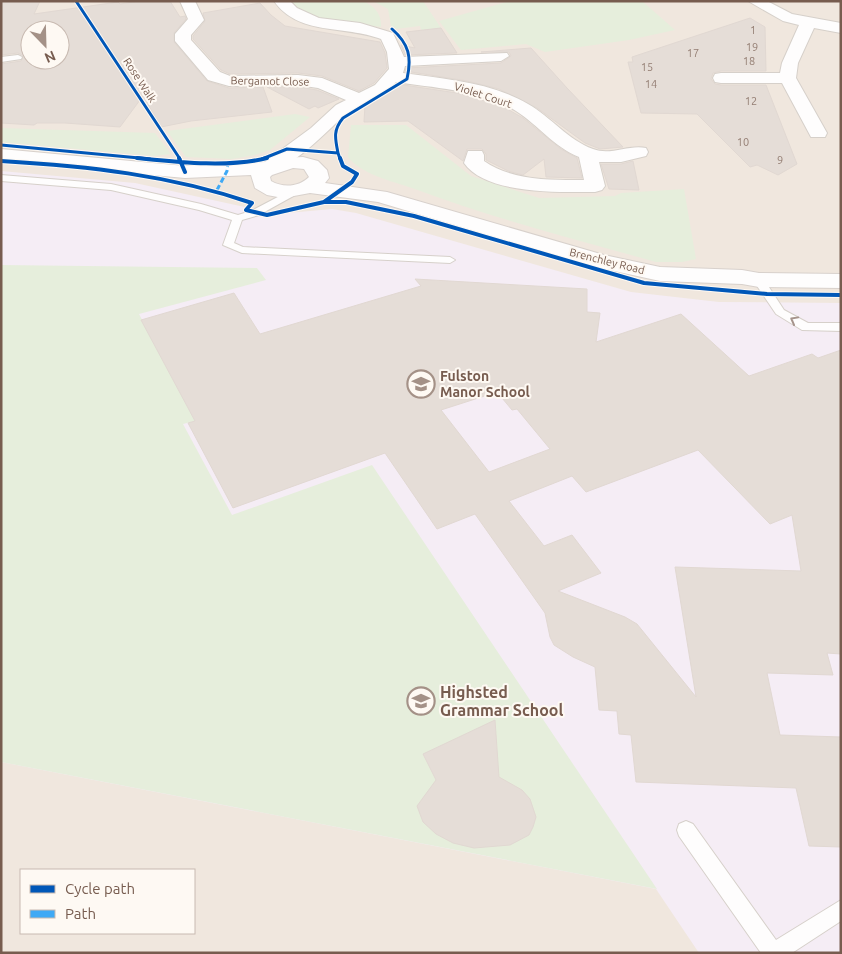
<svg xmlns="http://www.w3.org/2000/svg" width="842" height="954" font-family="Ubuntu,sans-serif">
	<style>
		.residential { fill: #f0e7de; fill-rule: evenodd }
		.education { fill: #f5edf5 }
		.green { fill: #e6eedc }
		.building { fill: #e5ddd7; stroke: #e1d8d2; fill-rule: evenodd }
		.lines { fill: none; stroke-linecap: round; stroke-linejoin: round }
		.lane-casing { stroke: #d6d0ca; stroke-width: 2 }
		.street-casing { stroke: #d6d0ca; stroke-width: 2 }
		.secondary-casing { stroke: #d8d1cc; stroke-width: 2 }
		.lane { fill: #fefdfd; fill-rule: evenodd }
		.street { fill: #fefdfd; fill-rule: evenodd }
		.secondary { fill: #fefdfd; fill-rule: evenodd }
		.quiet { stroke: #3fa9f5; stroke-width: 3; stroke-dasharray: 5.5 3; stroke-linecap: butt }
		.cycleway-far1-casing { stroke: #fef9f3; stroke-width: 5 }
		.cycleway-casing { stroke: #fef9f3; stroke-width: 6 }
		.cycleway-far1 { stroke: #0057b8; stroke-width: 3 }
		.cycleway { stroke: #0057b8; stroke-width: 4 }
		.oneway { stroke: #a6948c }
		.labels { text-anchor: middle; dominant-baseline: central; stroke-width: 4; stroke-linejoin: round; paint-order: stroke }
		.number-label { font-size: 11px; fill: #947e73 }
		.far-street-label { font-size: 11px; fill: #775c4f; stroke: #fef9f3 }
		.poi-label { font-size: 14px; font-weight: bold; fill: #775c4f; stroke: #fef9f3; text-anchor: start }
		.near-poi-label { font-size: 16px; font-weight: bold; fill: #775c4f; stroke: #fef9f3; text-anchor: start }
	</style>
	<rect width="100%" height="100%" fill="#f8f4f0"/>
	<!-- residential -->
	<path class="residential" d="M 1,1 L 841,1 L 841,953 L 1,953 ZM 30,30 L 60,30 L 60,60 L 30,60 ZM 21,870 L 194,870 L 194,933 L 21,933 Z"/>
	<!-- education -->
	<path class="education" d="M 1,171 L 135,183 L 277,214 L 332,209 L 356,213 L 631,292 L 719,302 L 841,303 L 841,953 L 699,953 L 656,889 L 1,762 Z"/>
	<!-- green -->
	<path class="green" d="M 287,1 C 303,1 349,0 362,1 C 374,5 382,14 381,27 L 322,19 L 299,11 Z
		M 373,1 L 423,1 L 441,28 L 421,30 L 420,26 L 396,29 L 391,26 L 388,9 Z
		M 510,1 L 642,1 L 675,30 L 629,40 L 545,52 L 526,44 L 461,50 L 439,21 Z
		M 295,114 L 310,117 L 270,150 L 255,155 L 232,159 L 186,157 L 167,131 Z
		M 351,125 L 406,125 L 471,176 L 539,198 L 615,196 L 621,193 L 684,189 L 696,259 L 682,262 L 656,262 C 574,239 492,218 412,188 C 391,181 361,174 348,157 Z
		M 1,128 L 155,133 L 171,154 L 154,156 L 1,142 Z
		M 1,265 L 257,268 L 266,280 L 139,314 L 195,421 L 183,424 L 232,515 L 372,465 L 657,889 L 1,762 Z"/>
	<!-- building -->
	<path class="building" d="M 1,1 L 40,1 L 34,14 L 118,2 L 120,4 L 140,1 L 170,1 L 180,17 L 185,16 L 186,19 L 174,33 L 174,42 L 207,81 L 229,88 L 263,87 L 272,112 L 191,121 L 161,127 L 143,96 L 120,127 L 65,123 L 37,123 L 34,125 L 1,123 L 1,64 L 21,61 L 24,56 L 18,53 L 1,55 ZM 30,30 L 60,30 L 60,60 L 30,60 Z
		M 260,3 L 271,15 L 285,26 L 380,42 L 385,53 L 387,68 L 374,83 L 359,91 L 322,76 L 298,73 L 230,74 L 221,70 L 193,39 L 193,36 L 205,21 L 203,13 Z
		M 750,18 L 765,27 L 766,71 L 721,71 L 713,73 L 711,79 L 715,84 L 721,85 L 766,85 L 797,164 L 778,175 L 757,165 L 750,167 L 697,114 L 641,113 L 628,62 L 633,62 L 632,57 Z
		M 441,28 L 457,53 L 405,55 L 401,45 L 415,48 L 406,32 Z
		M 531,48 L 567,88 L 623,147 L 600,149 L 585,143 L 537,108 L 499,89 L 467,81 L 405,71 L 406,68 L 501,63 L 511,56 L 509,52 L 481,52 Z
		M 397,84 L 457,93 L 502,106 L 523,118 L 561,149 L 577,158 L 582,178 L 546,177 L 544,159 L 523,175 L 508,171 L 486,160 L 486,154 L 482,149 L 467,149 L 463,161 L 408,121 L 364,122 L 365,105 L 386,93 Z
		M 267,87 L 298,87 L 317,90 L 339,99 L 318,108 L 315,106 L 309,109 Z
		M 633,161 L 639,190 L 609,189 L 601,164 L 621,164 Z
		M 415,279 L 587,289 L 587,312 L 600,313 L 596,342 L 681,314 L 749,376 L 812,354 L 818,358 L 841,350 L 841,654 L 827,653 L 833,675 L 767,673 L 780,735 L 841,737 L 841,847 L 809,846 L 796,788 L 636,782 L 631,735 L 619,734 L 617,711 L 599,710 L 595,667 L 573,657 L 554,645 L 550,637 L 545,613 L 475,514 L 437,529 L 385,453 L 233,508 L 188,423 L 195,421 L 141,320 L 234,293 L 260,334 L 421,286 ZM 497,392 L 512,410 L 517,409 L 550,449 L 489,472 L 441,410 ZM 698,450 L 770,524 L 792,515 L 801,571 L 675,567 L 696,697 L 637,624 L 625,617 L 558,591 L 601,573 L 572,535 L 544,546 L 509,501 L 572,476 L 586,492 Z
		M 495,720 L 499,777 L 522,790 L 530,799 L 536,817 L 533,827 L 529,835 L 510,845 L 474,848 L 453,843 L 436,834 L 423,822 L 417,806 L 436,780 L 423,754 Z"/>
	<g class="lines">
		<!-- lane casing -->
		<g class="lane-casing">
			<path id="lane" d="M 18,55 L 22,57 L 21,59 L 1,62 L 1,57 Z
				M 1,175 L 111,184 L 201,204 L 238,215 L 251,211 L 293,189 L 298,192 L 297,194 L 259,215 L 242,220 L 234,243 L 243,247 L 450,257 L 455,260 L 450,263 L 242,253 L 223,245 L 232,220 L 199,210 L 111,190 L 1,181 Z
				M 759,277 L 763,278 L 784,310 L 808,323 L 841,323 L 841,331 L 802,330 L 776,314 L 753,280 Z
				M 686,821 L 693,824 L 776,940 L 841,900 L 841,921 L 792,953 L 761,953 L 679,836 L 677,830 L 679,824 Z"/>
		</g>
		<!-- street casing -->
		<g class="street-casing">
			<path id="street" d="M 180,1 L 195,1 L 204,20 L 191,35 L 191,40 L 220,72 L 230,76 L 298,75 L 322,78 L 359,93 L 375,85 L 389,69 L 387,52 L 381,39 C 345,25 298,36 274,1 L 290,1 L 297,8 L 319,18 L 360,23 L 393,33 L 404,57 L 507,53 L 509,56 L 501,61 L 405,66 L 403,73 C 444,79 491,82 528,104 C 551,117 568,140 593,149 C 611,156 629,144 646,148 L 648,152 L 646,156 L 621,162 L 599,162 L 605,186 L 602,190 L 595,192 C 561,192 486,195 464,163 L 468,151 L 482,151 L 484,155 L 484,161 C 513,181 550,180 584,180 L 579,157 C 554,147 538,125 516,111 C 481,90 435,88 396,82 C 383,98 364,101 348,113 C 329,127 289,175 266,169 L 263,165 L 266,161 L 311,128 L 336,105 L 346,100 L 318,88 L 298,85 L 229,86 L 208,80 L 175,41 L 175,34 L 188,19 Z
				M 748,1 L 767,1 L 792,14 L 841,23 L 841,33 L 814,28 L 798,63 L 796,78 L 827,133 L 825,137 L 811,137 L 782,83 L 721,83 L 715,82 L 713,78 L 715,74 L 721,73 L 780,73 L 782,63 L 799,25 L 783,21 Z"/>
		</g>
		<!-- secondary casing -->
		<g class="secondary-casing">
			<path id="secondary" d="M 1,149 L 185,166 L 266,162 L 283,158 L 303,157 L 318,161 L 327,170 L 329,178 L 325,183 L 387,192 L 604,255 L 660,267 L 742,270 L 759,273 L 841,274 L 841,288 L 759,287 L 742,284 L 660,281 L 592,266 L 378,202 L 310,193 L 283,198 L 267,195 L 255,188 L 251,175 L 185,178 L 1,161 ZM 293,168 L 304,169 L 309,177 C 299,187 283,188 271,181 L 270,177 L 272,175 Z"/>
		</g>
		<!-- lane -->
		<use href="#lane" class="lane"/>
		<!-- street -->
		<use href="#street" class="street"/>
		<!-- secondary -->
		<use href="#secondary" class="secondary"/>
		<!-- quiet -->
		<path class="quiet" d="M 217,190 L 227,171 L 228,162"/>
		<!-- cycleway-far1 casing -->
		<g class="cycleway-far1-casing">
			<path id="cycleway-far1" d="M 76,1 L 180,159
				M 1,145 L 150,159
				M 338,153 C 335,138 333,130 343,118 L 407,79 C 412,57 409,44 392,29
				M 262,159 L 287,149 L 338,153 L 340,159"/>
		</g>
		<!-- cycleway casing -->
		<g class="cycleway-casing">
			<path id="cycleway" d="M 137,158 C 177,162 228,168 267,158
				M 179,158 L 185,172
				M 1,161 C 87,166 170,175 252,203 L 246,210 L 267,215 L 324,202 L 346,202 L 414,216 L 644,283 L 767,294 L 841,295
				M 324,202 L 352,182 L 357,174 L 343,166 L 340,158"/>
		</g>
		<!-- cycleway-far1 -->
		<use href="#cycleway-far1" class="cycleway-far1"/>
		<!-- cycleway -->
		<use href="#cycleway" class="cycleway"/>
	</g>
	<!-- one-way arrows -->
	<defs><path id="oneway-chevron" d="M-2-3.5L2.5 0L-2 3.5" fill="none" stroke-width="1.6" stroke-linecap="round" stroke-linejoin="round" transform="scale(1.25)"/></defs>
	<use class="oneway" href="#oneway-chevron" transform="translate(794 320) rotate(-151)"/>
	<!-- icons -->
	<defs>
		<g id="school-ring" transform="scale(1.4375)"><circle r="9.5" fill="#fef9f3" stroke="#a49187" stroke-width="1.5"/><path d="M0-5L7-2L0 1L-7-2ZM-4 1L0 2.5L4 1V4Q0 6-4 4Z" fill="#a49187"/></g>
	</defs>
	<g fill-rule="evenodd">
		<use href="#school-ring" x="421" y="384"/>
		<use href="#school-ring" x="421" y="701"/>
	</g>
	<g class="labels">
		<!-- number labels -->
		<g class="number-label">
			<text x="753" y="30">1</text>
			<text x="752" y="47">19</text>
			<text x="693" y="53">17</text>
			<text x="749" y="61">18</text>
			<text x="647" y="67">15</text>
			<text x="651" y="84">14</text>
			<text x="751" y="101">12</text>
			<text x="743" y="142">10</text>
			<text x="780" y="160">9</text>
		</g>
		<!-- far-street labels -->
		<g class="far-street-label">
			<text transform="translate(140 80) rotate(57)">Rose Walk</text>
			<text transform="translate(270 81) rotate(1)">Bergamot Close</text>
			<text transform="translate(483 95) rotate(18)">Violet Court</text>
			<text transform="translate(607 261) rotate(14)">Brenchley Road</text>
		</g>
		<!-- poi labels -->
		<g class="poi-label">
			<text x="440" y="376">Fulston<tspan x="440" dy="16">Manor School</tspan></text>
		</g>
		<!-- near-poi labels -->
		<g class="near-poi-label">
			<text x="440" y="692">Highsted<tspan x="440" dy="18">Grammar School</tspan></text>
		</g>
	</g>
	<!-- border -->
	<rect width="842" height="954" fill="none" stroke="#775c4f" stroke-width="5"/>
	<!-- legend -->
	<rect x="20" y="869" width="175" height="65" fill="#fef9f3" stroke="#c8bab1"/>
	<rect x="30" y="885" width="25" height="8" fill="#0057b8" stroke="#c8bab1"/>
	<text x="65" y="894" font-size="15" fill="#775c4f">Cycle path</text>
	<rect x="30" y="910" width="25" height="8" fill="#3fa9f5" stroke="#c8bab1"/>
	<text x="65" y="919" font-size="15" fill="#775c4f">Path</text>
	<!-- north arrow -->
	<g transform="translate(45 45) rotate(157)"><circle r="24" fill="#fef9f3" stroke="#c8bab1"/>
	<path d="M0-4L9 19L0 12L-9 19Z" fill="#a49187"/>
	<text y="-8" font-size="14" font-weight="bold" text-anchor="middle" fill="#775c4f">N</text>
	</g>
</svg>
